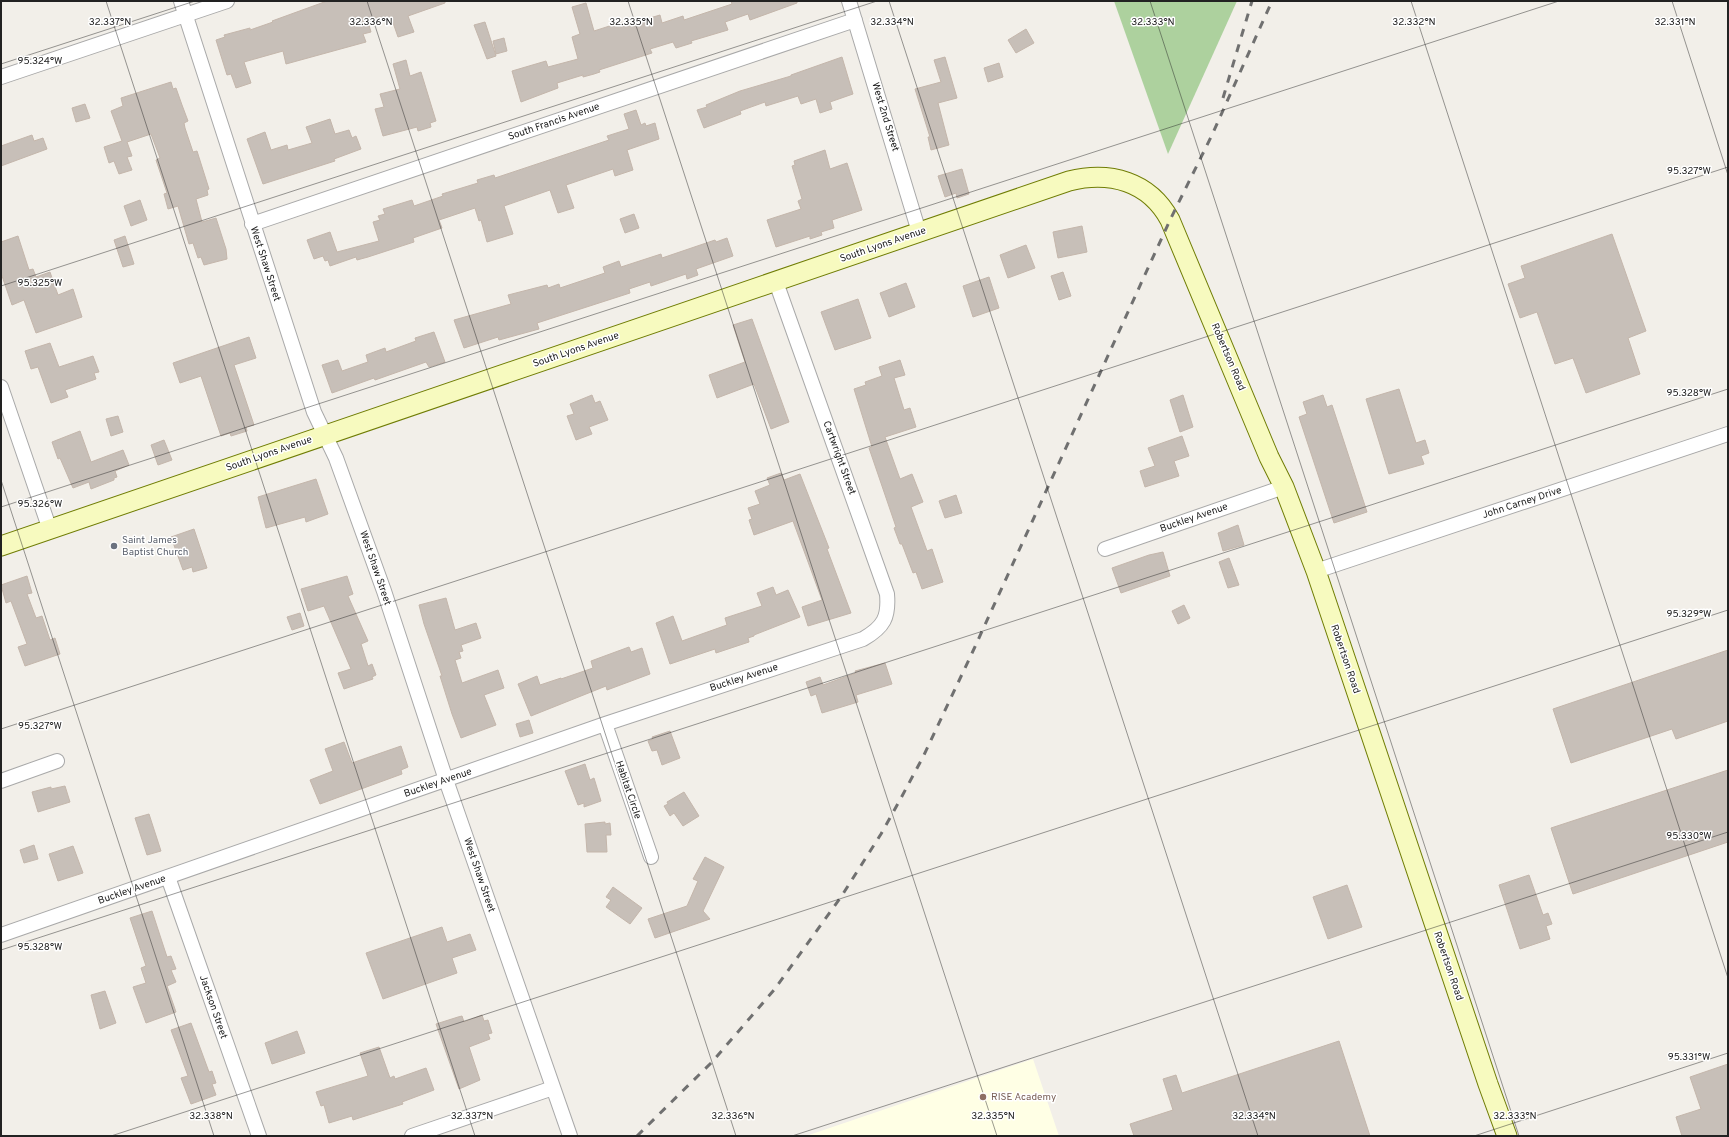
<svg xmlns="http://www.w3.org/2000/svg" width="1729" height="1137" font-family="Overpass,sans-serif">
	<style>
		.education { fill: #ffffe5 }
		.forest { fill: #add19e }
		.building { fill: #c7bfb8; stroke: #c4b6ab }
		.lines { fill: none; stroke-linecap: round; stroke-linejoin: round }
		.street-casing { stroke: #a9a9a9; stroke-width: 16 }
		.secondary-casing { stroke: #707d05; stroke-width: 21 }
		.street { stroke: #fff; stroke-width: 14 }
		.secondary { stroke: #f7fabf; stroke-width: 19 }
		.rail { stroke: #707070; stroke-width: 3; stroke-dasharray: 8 8; stroke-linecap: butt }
		.ticks { fill: none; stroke: #222; stroke-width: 1; stroke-opacity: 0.45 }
		.worship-dot { fill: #6b7280; stroke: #fff; stroke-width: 1.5 }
		.education-dot { fill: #8d6e63; stroke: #fff; stroke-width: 1.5 }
		.labels { text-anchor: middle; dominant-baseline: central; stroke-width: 3; stroke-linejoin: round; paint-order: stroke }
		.street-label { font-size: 10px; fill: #222; stroke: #fff }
		.worship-label { font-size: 10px; fill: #5b616d; stroke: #fff; text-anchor: start }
		.education-label { font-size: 10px; fill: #785e54; stroke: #fff; text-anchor: start }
		.ticks-label { font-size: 10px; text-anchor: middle; fill: #222; stroke: #fff; stroke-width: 3; stroke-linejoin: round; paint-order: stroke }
	</style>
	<rect width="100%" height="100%" fill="#f2efe9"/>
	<!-- education -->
	<path class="education" d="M 1033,1059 L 1059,1136 L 806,1136 Z"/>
	<!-- forest -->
	<path class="forest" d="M 1114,1 L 1237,1 L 1168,154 Z"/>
	<!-- building -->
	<path class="building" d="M 327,1 L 445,1 L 445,3 L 408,16 L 414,32 L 398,37 L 391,17 L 369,25 L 371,32 L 363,34 L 366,42 L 286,64 L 283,51 L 244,62 L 251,83 L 236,88 L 231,74 L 227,75 L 216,40 L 225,37 L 224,35 L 250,28 L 250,30 L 273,22 L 272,21 Z
		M 731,1 L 797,1 L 797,3 L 750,20 L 748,14 L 725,22 L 728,30 L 691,41 L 692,43 L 676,48 L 673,42 L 650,49 L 652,53 L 599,70 L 600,72 L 594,74 L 583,77 L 583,75 L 557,83 L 558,88 L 521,102 L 512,71 L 546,61 L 548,67 L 578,59 L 572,37 L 580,34 L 572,7 L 586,3 L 594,31 L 622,22 L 623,26 L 660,15 L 662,23 L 683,16 L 684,20 L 732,4 Z
		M 485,22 L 496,56 L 487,59 L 474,25 Z
		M 1026,29 L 1034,43 L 1016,53 L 1008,40 Z
		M 504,38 L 507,51 L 496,54 L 493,41 Z
		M 842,57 L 853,94 L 830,102 L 832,109 L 820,113 L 816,99 L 801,104 L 798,96 L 766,106 L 765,102 L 740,111 L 741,114 L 704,128 L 697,110 L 707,107 L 706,105 L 740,91 L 791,76 L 791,75 Z
		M 945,57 L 957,98 L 938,103 L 949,145 L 931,150 L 928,137 L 930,137 L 915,89 L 941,82 L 934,60 Z
		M 406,60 L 410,76 L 421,72 L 436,121 L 430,123 L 431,127 L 418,131 L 417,127 L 383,136 L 375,109 L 384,107 L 380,94 L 400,89 L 393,64 Z
		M 999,63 L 1003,77 L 988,82 L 984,68 Z
		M 171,82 L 173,89 L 176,88 L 182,105 L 188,121 L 184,123 L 185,128 L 193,152 L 197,151 L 209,189 L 207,190 L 208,195 L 196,199 L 202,222 L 216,218 L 226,249 L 227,259 L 204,265 L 201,257 L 198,258 L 193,243 L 189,244 L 178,206 L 168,209 L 164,194 L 167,193 L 156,160 L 160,158 L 151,134 L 127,142 L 132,156 L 127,157 L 132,170 L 119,174 L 114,161 L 109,163 L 104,147 L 122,141 L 111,111 L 123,106 L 121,98 Z
		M 85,104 L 90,118 L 76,122 L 72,108 Z
		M 636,110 L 641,125 L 645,123 L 646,126 L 655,123 L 659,139 L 627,150 L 633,170 L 615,176 L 613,169 L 566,185 L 574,208 L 558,213 L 550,190 L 504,206 L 513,234 L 487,242 L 481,220 L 479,221 L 475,208 L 439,220 L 442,228 L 413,238 L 414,242 L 368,257 L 357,260 L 356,257 L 330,266 L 328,260 L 325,261 L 323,256 L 314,259 L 307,240 L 330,232 L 337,252 L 379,241 L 373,222 L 380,220 L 378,216 L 385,214 L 383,209 L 412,200 L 414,206 L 443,196 L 442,194 L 478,183 L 477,180 L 494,175 L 495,178 L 609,140 L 607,136 L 629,129 L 624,114 Z
		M 330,119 L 335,134 L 349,130 L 352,138 L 356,136 L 361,149 L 334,159 L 335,161 L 263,184 L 247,139 L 265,132 L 271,150 L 287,145 L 288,150 L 312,143 L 306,127 Z
		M 32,135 L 34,141 L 43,138 L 47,149 L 1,166 L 1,146 Z
		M 825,150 L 830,169 L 847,163 L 862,210 L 832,220 L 834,228 L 821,232 L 822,235 L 810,239 L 810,236 L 776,247 L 767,220 L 801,209 L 798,201 L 802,199 L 792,166 L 795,165 L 794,161 Z
		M 962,169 L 969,194 L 957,198 L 956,193 L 945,197 L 938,176 Z
		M 140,200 L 147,220 L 131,226 L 124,206 Z
		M 634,214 L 639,228 L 625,233 L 620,219 Z
		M 1082,226 L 1087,252 L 1058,258 L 1053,232 Z
		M 1612,234 L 1646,331 L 1628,338 L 1640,374 L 1586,393 L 1573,358 L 1555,364 L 1537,312 L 1520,318 L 1508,284 L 1525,278 L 1521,266 Z
		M 18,236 L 29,270 L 33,269 L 36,277 L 50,272 L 58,295 L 73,289 L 82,317 L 36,333 L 24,300 L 12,305 L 1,273 L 1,242 Z
		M 125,236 L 134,264 L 123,267 L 114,240 Z
		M 727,238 L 733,256 L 696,269 L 698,275 L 687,279 L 686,274 L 651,286 L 650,282 L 629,289 L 630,293 L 537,323 L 539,329 L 499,340 L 498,337 L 464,348 L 454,320 L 511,304 L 508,295 L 547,285 L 548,288 L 559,284 L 560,288 L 605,273 L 603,267 L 619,261 L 621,267 L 661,254 L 662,258 L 715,240 L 716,242 Z
		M 1026,245 L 1035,268 L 1008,278 L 1000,255 Z
		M 1063,272 L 1071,296 L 1059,300 L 1051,276 Z
		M 989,277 L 999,308 L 973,317 L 963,286 Z
		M 906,283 L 915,307 L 889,317 L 880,293 Z
		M 858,299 L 871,338 L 835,350 L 821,312 Z
		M 752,319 L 789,422 L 771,429 L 754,384 L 717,398 L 709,375 L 745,362 L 733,325 Z
		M 434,332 L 445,362 L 429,367 L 426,362 L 375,380 L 374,378 L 332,393 L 322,365 L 338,360 L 342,371 L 368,362 L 366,355 L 385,348 L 386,352 L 416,341 L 415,338 Z
		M 249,337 L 256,358 L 234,365 L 254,425 L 246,427 L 247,431 L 231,436 L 230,433 L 221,436 L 201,376 L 180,383 L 173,363 Z
		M 50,343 L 59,367 L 93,356 L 99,372 L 94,373 L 96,379 L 65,390 L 68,397 L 51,403 L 38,367 L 31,369 L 25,351 Z
		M 900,360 L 905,375 L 894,378 L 904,410 L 910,408 L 916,427 L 885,437 L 900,479 L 912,474 L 923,502 L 911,507 L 927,551 L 932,549 L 943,582 L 922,589 L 916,572 L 913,573 L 902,544 L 900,544 L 894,528 L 896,527 L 869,448 L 872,447 L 854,389 L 866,385 L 865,382 L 882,376 L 879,367 Z
		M 1399,389 L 1416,443 L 1425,440 L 1429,453 L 1421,456 L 1424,464 L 1389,474 L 1366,399 Z
		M 592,395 L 595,403 L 600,401 L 608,420 L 589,427 L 592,434 L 576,440 L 567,416 L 574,414 L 570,404 Z
		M 1183,395 L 1193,427 L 1180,432 L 1170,400 Z
		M 1323,395 L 1327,407 L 1332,405 L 1367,512 L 1334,523 L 1299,417 L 1307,414 L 1303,402 Z
		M 118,416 L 123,432 L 111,436 L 106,419 Z
		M 80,431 L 91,462 L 123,450 L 129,465 L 115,471 L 117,477 L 114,478 L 114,480 L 91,489 L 89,482 L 73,488 L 60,458 L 58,459 L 52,442 Z
		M 1182,436 L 1189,456 L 1174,461 L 1179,476 L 1145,487 L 1140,471 L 1155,466 L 1148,448 Z
		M 164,440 L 172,460 L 158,465 L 151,445 Z
		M 781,473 L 784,480 L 800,474 L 829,548 L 827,549 L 851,613 L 808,626 L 802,607 L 822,600 L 793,521 L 754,535 L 749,520 L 752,519 L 748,508 L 760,504 L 755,491 L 770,485 L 767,478 Z
		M 316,479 L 328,514 L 306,522 L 305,517 L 266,528 L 258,497 Z
		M 956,495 L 962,513 L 945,518 L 939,501 Z
		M 1238,525 L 1244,545 L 1223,551 L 1218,533 Z
		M 194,529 L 207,568 L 193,572 L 192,567 L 183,570 L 171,537 Z
		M 1163,552 L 1170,576 L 1121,593 L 1112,568 L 1149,555 Z
		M 1229,558 L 1239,585 L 1228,588 L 1219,562 Z
		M 27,576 L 32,593 L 27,594 L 36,618 L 42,616 L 50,640 L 55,638 L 60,654 L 25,666 L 18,647 L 27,644 L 11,601 L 6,603 L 1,585 Z
		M 347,576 L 353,594 L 348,596 L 368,641 L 361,644 L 368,666 L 372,664 L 376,675 L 372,677 L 373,679 L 344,689 L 338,673 L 351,669 L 324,606 L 308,611 L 301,589 Z
		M 773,587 L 776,595 L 788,590 L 800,617 L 754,635 L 754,636 L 748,638 L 749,642 L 716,653 L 715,649 L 670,664 L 656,623 L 673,616 L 682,641 L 727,625 L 725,618 L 762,606 L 757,593 Z
		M 446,598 L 455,630 L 476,623 L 481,638 L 461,645 L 463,651 L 459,652 L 461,658 L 455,660 L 462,683 L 498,670 L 504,688 L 484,695 L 496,725 L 461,738 L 452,714 L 440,676 L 442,676 L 424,624 L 419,605 Z
		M 1184,605 L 1190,618 L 1178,624 L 1172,611 Z
		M 300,613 L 304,626 L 292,630 L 287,617 Z
		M 629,647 L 631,652 L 642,648 L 650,674 L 607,690 L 606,686 L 531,716 L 518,684 L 537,676 L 540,685 L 561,678 L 561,679 L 593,668 L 591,661 Z
		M 1728,650 L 1728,721 L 1676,739 L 1672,729 L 1571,763 L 1553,709 Z
		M 885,663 L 892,684 L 856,695 L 858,702 L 822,713 L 816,694 L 811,696 L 806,682 L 820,677 L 823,685 L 856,673 L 855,671 Z
		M 529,720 L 533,733 L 520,737 L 516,724 Z
		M 670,731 L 680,758 L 662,765 L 657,750 L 652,751 L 648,741 L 653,739 L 652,737 Z
		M 344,742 L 352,763 L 401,746 L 408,767 L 401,770 L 402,774 L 320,804 L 310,780 L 333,771 L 325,749 Z
		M 585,764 L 590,780 L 594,778 L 601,801 L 584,807 L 584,803 L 578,805 L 565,771 Z
		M 1728,770 L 1728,842 L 1573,894 L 1551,828 Z
		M 65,786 L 70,802 L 38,812 L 32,792 L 51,787 L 51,789 Z
		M 684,792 L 699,816 L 683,826 L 674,813 L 670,816 L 664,806 L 668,804 L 667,802 Z
		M 149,814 L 161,851 L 147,855 L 135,818 Z
		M 605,822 L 605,824 L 610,823 L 611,835 L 606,835 L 607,852 L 587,852 L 585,824 Z
		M 34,845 L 38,859 L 24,863 L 20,850 Z
		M 73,846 L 83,873 L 58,881 L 49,854 Z
		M 705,857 L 724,867 L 703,911 L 710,919 L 655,938 L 648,919 L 687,906 L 698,881 L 693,879 Z
		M 1529,875 L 1543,915 L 1548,913 L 1552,924 L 1546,926 L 1550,939 L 1520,949 L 1499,885 Z
		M 1347,885 L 1362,927 L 1328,939 L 1313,897 Z
		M 613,887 L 642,908 L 630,924 L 606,907 L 611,900 L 606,897 Z
		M 152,911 L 167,957 L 171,956 L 176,969 L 171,970 L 176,982 L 167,986 L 176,1012 L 146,1023 L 133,987 L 146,983 L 141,968 L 146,966 L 130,918 Z
		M 442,927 L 447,942 L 470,934 L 476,950 L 452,958 L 457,973 L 383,999 L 366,953 Z
		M 105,991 L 116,1023 L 100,1029 L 91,995 Z
		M 482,1015 L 484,1021 L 488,1020 L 492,1033 L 488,1034 L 490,1039 L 469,1047 L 480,1080 L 459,1089 L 436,1024 L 458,1017 L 462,1016 L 464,1022 Z
		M 191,1023 L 209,1072 L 212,1071 L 216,1083 L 212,1084 L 216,1095 L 191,1104 L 181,1078 L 188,1076 L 171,1030 Z
		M 297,1031 L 305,1053 L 272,1064 L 265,1043 Z
		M 1339,1041 L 1370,1136 L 1134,1136 L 1130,1124 L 1173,1110 L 1163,1079 L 1176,1075 L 1182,1093 Z
		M 379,1047 L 390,1078 L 394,1076 L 395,1079 L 426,1068 L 434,1090 L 402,1102 L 403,1104 L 359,1118 L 353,1120 L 352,1116 L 329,1123 L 324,1105 L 321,1106 L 316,1092 L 368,1076 L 360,1053 Z
		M 1728,1064 L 1728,1136 L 1682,1136 L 1676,1117 L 1701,1109 L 1690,1077 Z"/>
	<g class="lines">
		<!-- street casing -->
		<g class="street-casing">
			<path id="street" d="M 181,1 L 314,412 L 336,458 L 384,591 L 446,780 L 570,1136
				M 849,1 L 919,232
				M 1,77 L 227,1
				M 252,224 L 855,20
				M 1,387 L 50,530
				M 1105,549 L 1284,487
				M 1316,571 L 1728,434
				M 605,724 L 651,857
				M 1,781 L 57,761
				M 168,877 L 259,1136
				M 1,935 L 605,724 L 863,639 C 884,627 889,617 887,594 L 776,282
				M 412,1136 L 553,1088"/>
		</g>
		<!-- secondary casing -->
		<g class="secondary-casing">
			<path id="secondary" d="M 1,546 L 1069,181 C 1110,171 1149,181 1170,220 L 1269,457 L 1284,487 L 1316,571 L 1488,1084 L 1507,1136"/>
		</g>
		<!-- street -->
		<use href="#street" class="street"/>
		<!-- secondary -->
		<use href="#secondary" class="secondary"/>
		<!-- rail -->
		<path class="rail" d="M 1223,98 L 1252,1
			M 637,1136 L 712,1062 L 774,990 L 841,897 L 881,834 L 901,798 L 923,757 L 973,651 L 1170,220 L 1212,135 L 1272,1"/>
	</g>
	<!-- ticks -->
	<path class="ticks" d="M 106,1 L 475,1136M 367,1 L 736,1136M 628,1 L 997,1136M 889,1 L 1258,1136M 1150,1 L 1519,1136M 1411,1 L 1728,978M 1672,1 L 1728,175M 1,64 L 195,1M 1,286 L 877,1M 1,480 L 214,1136M 1,507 L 1559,1M 1,729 L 1728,167M 1,950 L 1728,389M 111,1136 L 1728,610M 792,1136 L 1728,832M 1474,1136 L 1728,1053"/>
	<!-- markers -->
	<circle class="worship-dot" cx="114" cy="546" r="4"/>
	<circle class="education-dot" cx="983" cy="1097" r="4"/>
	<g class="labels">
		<!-- street labels -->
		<g class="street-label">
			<text transform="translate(885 117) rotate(73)">West 2nd Street</text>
			<text transform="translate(554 122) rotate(-19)">South Francis Avenue</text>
			<text transform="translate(883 245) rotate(-19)">South Lyons Avenue</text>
			<text transform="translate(265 264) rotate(72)">West Shaw Street</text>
			<text transform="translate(576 350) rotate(-19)">South Lyons Avenue</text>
			<text transform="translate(1228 357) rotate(67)">Robertson Road</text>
			<text transform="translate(269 454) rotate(-19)">South Lyons Avenue</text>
			<text transform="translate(839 458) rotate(70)">Cartwright Street</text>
			<text transform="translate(1522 503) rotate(-18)">John Carney Drive</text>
			<text transform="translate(1194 518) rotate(-19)">Buckley Avenue</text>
			<text transform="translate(375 568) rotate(71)">West Shaw Street</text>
			<text transform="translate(1345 659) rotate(71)">Robertson Road</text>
			<text transform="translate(744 678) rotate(-18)">Buckley Avenue</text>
			<text transform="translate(438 783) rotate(-19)">Buckley Avenue</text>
			<text transform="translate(628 790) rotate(71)">Habitat Circle</text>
			<text transform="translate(479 875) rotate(71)">West Shaw Street</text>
			<text transform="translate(132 890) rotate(-19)">Buckley Avenue</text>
			<text transform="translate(1448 966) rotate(71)">Robertson Road</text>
			<text transform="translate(213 1007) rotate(71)">Jackson Street</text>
		</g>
		<!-- worship labels -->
		<g class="worship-label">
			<text x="122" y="540">Saint James<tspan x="122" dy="12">Baptist Church</tspan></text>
		</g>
		<!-- education labels -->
		<g class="education-label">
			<text x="991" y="1097">RISE Academy</text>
		</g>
	</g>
	<g class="ticks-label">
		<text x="110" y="25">32.337°N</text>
		<text x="371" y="25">32.336°N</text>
		<text x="631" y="25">32.335°N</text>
		<text x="892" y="25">32.334°N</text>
		<text x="1153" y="25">32.333°N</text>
		<text x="1414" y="25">32.332°N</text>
		<text x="1675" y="25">32.331°N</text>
		<text x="40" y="64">95.324°W</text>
		<text x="1689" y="174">95.327°W</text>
		<text x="40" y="286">95.325°W</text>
		<text x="1689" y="396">95.328°W</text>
		<text x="40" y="507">95.326°W</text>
		<text x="1689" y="617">95.329°W</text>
		<text x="40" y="729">95.327°W</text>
		<text x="1689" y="839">95.330°W</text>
		<text x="40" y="950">95.328°W</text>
		<text x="1689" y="1060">95.331°W</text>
		<text x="211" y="1119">32.338°N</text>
		<text x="472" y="1119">32.337°N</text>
		<text x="733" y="1119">32.336°N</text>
		<text x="993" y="1119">32.335°N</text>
		<text x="1254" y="1119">32.334°N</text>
		<text x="1515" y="1119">32.333°N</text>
	</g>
	<!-- border -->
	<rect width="1729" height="1137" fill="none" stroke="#222222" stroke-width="4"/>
</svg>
